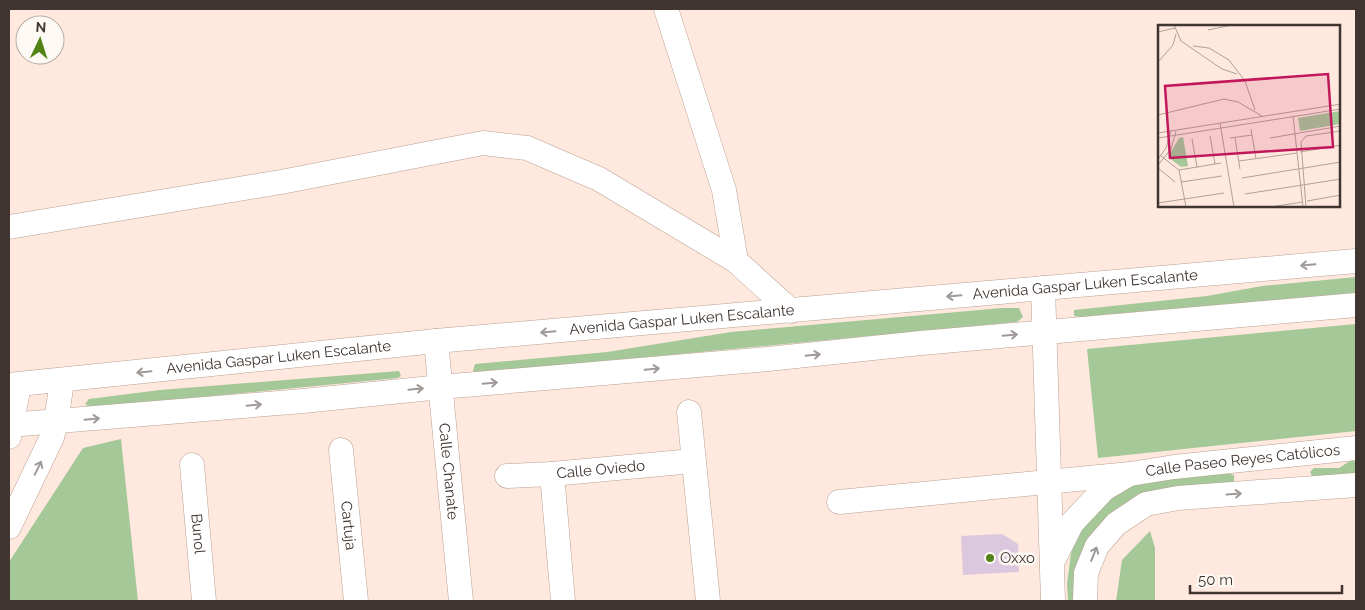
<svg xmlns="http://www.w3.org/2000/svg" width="1365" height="610" font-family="Raleway,sans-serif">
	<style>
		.green { fill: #a5c899 }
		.building { fill: #dcc8de }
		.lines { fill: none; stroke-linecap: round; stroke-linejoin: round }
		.minor-casing { stroke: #baa094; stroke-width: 25 }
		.minor { stroke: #fff; stroke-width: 24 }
		.oneway { stroke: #a09a98 }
		.poi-dot { fill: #538316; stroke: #fff9f6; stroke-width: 2 }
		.labels { text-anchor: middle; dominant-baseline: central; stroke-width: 5; stroke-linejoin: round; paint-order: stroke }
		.street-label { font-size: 15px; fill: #403530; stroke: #fff9f6 }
		.poi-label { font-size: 15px; fill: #403530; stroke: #fff9f6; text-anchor: start }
		.inset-road { fill: none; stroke: #b3a098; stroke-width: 1 }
		.view { fill: #c2185b; fill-opacity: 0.15; stroke: #c2185b; stroke-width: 2.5 }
		.inset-edge { fill: none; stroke: #403530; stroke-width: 2.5 }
	</style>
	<rect width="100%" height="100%" fill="#ffe8dd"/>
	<!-- green -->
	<path class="green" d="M 1356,277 L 1356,293 L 1080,317 L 1074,316 L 1074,310 L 1207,296 L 1262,286 Z
		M 1002,308 L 1019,308 L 1023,317 L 1017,322 L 479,373 L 473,371 L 475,364 L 607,352 L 731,332 Z
		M 1356,324 L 1356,431 L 1098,458 L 1087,349 Z
		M 399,371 L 401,376 L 398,378 L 100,407 L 89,407 L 85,404 L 89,399 L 160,390 Z
		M 121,439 L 138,601 L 9,601 L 9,562 L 83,448 Z
		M 1356,457 L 1356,476 L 1313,478 L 1310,472 L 1314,468 L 1339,468 Z
		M 1216,470 L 1234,475 L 1234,481 L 1230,484 L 1125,506 L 1080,601 L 1068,601 L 1067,584 L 1071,553 L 1085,519 L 1137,477 Z
		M 1150,531 L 1155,548 L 1155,601 L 1116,601 L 1122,560 Z"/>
	<!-- building -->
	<path class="building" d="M 1002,534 L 1018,544 L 1019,572 L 963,575 L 961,536 Z"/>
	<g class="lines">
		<!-- minor casing -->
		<g class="minor-casing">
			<g id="minor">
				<path d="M 666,9 L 724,190 L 736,261"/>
				<path d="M 9,227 L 281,182 L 483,143 L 527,148 L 599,179 L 736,261 L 791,311"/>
				<path d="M 1043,288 L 1053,601"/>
				<path id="s1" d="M 436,341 L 461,601"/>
				<path id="s2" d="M 9,385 L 436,341 L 1356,261"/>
				<path d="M 689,412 L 708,601"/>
				<path d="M 9,425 L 303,401 L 441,387 L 768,359 L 921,343 L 1356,305"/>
				<path d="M 9,437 L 19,385"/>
				<path id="s3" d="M 341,450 L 356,601"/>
				<path id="s4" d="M 192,465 L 204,601"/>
				<path d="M 552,474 L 563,601"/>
				<path id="s5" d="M 507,476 L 552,474 L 693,461"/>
				<path id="s6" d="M 839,502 L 1130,474 L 1174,467 L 1356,448"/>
				<path d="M 9,527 L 52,437 L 56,422 L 62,381"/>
				<path d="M 1052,563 L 1072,523 L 1104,489 L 1126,476"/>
				<path d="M 1085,601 L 1086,573 L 1097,546 L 1116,524 L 1146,504 L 1178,498 L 1356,485"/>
			</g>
		</g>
		<!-- minor -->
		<use href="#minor" class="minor"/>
	</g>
	<!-- one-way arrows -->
	<defs><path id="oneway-shaft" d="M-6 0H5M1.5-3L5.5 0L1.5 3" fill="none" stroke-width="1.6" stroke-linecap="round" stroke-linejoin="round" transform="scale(1.25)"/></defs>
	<g class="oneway">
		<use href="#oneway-shaft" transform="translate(1308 265) rotate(175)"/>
		<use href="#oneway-shaft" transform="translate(954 296) rotate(175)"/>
		<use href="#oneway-shaft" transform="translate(548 332) rotate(175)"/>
		<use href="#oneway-shaft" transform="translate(1010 335) rotate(-5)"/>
		<use href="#oneway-shaft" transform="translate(813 355) rotate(-6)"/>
		<use href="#oneway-shaft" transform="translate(652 369) rotate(-5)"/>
		<use href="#oneway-shaft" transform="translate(144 372) rotate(174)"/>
		<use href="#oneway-shaft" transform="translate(490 383) rotate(-5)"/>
		<use href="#oneway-shaft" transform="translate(416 389) rotate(-6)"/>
		<use href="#oneway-shaft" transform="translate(254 405) rotate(-5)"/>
		<use href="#oneway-shaft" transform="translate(92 419) rotate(-5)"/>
		<use href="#oneway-shaft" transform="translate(38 468) rotate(-64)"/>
		<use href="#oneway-shaft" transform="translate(1234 494) rotate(-4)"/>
		<use href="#oneway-shaft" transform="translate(1094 554) rotate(-68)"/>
	</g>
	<!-- markers -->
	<circle class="poi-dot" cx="990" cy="558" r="5"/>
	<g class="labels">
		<!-- street labels -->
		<g class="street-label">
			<text stroke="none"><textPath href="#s2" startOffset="1081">Avenida Gaspar Luken Escalante</textPath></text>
			<text stroke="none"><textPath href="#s2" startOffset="676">Avenida Gaspar Luken Escalante</textPath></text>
			<text stroke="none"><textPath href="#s2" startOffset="271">Avenida Gaspar Luken Escalante</textPath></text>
			<text stroke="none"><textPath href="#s6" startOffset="406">Calle Paseo Reyes Católicos</textPath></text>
			<text stroke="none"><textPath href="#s5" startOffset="94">Calle Oviedo</textPath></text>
			<text stroke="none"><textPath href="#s1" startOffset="131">Calle Chanate</textPath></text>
			<text stroke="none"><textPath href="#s3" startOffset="76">Cartuja</textPath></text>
			<text stroke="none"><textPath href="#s4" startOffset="69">Bunol</textPath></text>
		</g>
		<!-- poi labels -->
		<g class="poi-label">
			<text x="1000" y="558">Oxxo</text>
		</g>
	</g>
	<!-- overview -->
	<g transform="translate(1158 25)">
		<rect width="182" height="182" fill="#ffe8dd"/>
		<path d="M 182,86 L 182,99 L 142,106 L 140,93 ZM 25,112 L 30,141 L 23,142 L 10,132 L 21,113 Z" fill="#a5c899"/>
		<path class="inset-road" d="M 16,0 L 23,16 L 64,44 L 79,49M 50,5 L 74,0M 0,7 L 17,3M 35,21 L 51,23 L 71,35 L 87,56 L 97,85M 0,37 L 15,20 L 18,9M 0,90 L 66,74 L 80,77 L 104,91M 135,91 L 145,182M 62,98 L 76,182M 93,104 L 98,134M 0,108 L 183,79M 52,111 L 57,139M 0,113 L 183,84M 72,113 L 94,110M 77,113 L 82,144M 112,113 L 183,101M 34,114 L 39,142M 142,127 L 183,120M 3,131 L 21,145 L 28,182M 0,134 L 8,123 L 13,106M 81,136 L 139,128M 0,140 L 13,124 L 18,106M 0,143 L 17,157M 21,145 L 63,138M 84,153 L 183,137M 23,157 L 64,151M 87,169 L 183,154M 149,176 L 183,170M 0,178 L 66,168M 112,182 L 145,177M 148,182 L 143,117 L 148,111 L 183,106"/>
		<path class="view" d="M 170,49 L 175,122 L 12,133 L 7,61 Z"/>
		<rect width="182" height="182" class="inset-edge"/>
	</g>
	<!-- border -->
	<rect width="1365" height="610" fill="none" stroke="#403530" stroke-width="20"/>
	<!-- north arrow -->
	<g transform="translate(40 40) rotate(4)"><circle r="24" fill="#fff9f6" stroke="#b3aba7"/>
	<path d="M0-4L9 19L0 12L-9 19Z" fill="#538316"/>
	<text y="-8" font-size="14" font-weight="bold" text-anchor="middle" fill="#403530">N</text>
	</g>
	<!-- scale -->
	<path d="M1190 585v8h152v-8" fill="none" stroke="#403530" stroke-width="2.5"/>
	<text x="1198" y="585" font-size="15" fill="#403530" stroke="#fff9f6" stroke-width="4" paint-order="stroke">50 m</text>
</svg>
